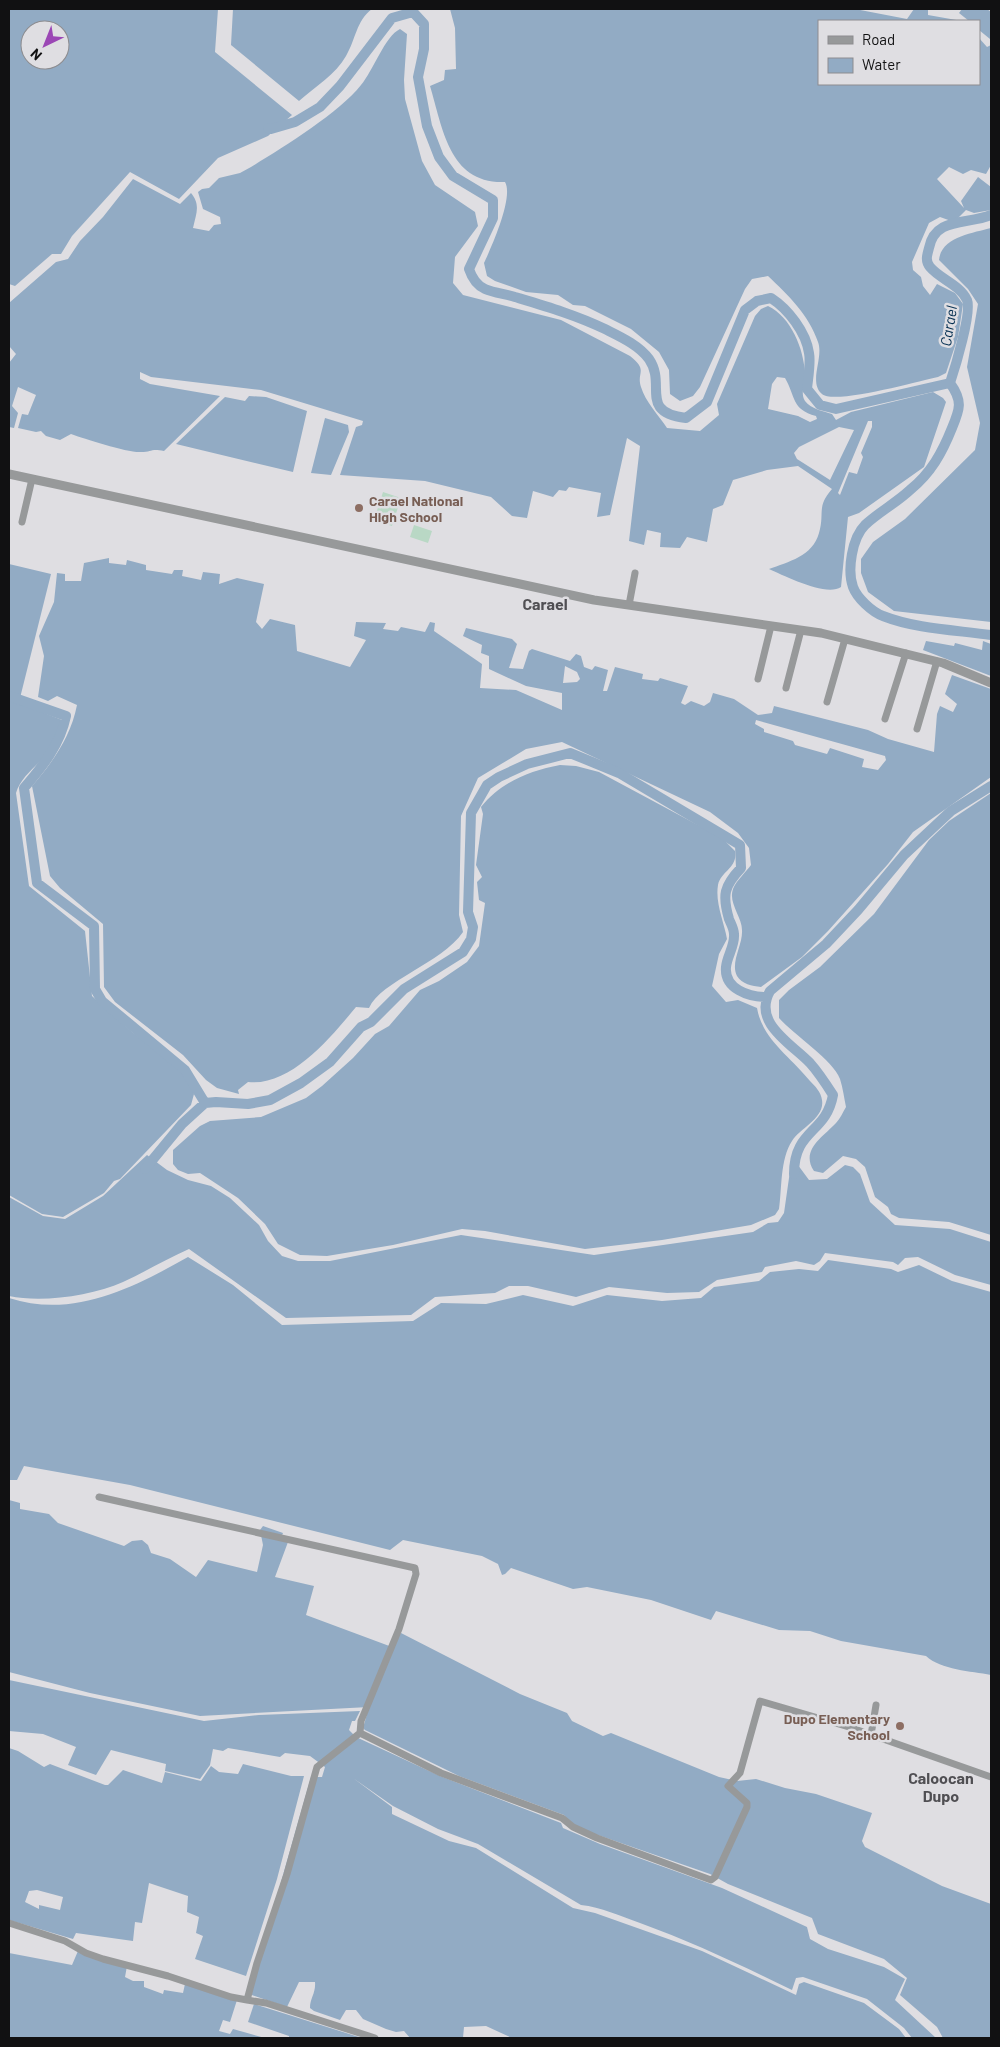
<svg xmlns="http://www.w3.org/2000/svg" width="1000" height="2047" font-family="Barlow,sans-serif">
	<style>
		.green { fill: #b9d8c5 }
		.water { fill: #92abc4; fill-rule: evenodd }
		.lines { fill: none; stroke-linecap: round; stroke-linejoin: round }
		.river { stroke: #92abc4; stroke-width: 10 }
		.minor { stroke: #97999a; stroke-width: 7 }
		.tertiary { stroke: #97999a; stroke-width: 9 }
		.education-dot { fill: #8d6e63; stroke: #dfdee2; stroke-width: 2 }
		.labels { text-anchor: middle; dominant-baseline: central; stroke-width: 5; stroke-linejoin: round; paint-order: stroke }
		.education-label { font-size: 14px; font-weight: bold; fill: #785e54; stroke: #dfdee2; text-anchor: start }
		.water-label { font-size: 15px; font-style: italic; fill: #032e50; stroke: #dfdee2 }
		.quarter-label { font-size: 16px; font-weight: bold; fill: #504f53; stroke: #dfdee2 }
	</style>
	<rect width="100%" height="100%" fill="#dfdee2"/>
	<!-- green -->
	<path class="green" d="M 383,492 L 401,498 L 392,526 L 374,520 Z
		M 414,525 L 432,531 L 428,543 L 410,537 Z"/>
	<!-- water -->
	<path class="water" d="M 9,9 L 218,9 L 215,52 L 292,115 L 268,136 L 218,158 L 179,199 L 130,172 L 72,236 L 61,254 L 52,254 L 15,286 L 9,284 ZM 30,30 L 60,30 L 60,60 L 30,60 Z
		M 233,9 L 372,9 C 356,21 356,39 346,56 C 336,74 315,87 299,101 L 231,45 Z
		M 450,9 L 855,9 L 907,19 L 914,9 L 928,9 L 928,15 L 962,21 L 819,21 L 819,84 L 979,84 L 979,38 L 987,47 L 991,45 L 991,165 L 986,174 L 971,170 L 963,174 L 949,167 L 937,179 L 964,208 L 961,201 L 978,177 L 991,187 L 991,210 L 974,213 L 966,210 L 954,222 L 940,217 L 929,223 L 912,262 L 913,270 L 921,277 L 923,286 L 930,295 L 937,284 L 955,293 L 963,304 L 958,337 L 946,373 L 938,377 C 919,381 834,405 822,394 C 808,382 824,358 818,342 C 809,315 788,295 768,276 L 752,279 L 745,289 L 700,387 L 693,396 L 680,401 L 670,394 L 669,370 L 659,352 L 631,329 L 585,306 L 573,305 L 558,295 L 526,292 L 495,281 L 487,276 L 484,263 C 491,248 514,197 505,182 C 449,184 443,129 430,86 L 444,80 L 445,70 L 456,69 L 455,28 Z
		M 962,9 L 987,9 L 991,12 L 991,38 L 990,39 L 979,30 L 979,21 L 969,21 L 959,13 Z
		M 400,29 L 407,34 L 404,80 L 405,99 L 422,161 L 435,185 L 475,212 L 478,226 L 455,257 L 453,283 L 463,295 L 561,320 L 630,356 C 649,371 636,372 641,387 C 645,401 659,416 667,428 L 700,431 L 719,415 L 717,404 L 755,316 L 761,309 L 768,306 C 791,317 804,349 805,374 C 805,383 800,393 805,401 C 811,409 823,411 832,414 L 836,420 L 851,412 L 933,392 L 943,398 L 946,402 L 924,467 L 859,513 L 848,517 L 841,587 C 826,597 785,576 769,569 C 788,562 813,556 819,533 C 825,513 816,507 832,489 L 798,466 L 767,470 L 733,480 L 723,505 L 713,509 L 707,542 L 687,537 L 680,548 L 660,547 L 661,533 L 647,530 L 644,545 L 629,541 L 640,446 L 627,438 L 610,515 L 597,517 L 601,493 L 569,487 L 566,491 L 559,490 L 553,497 L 533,491 L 527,518 L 512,516 L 491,497 L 425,481 L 340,475 L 356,427 L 362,425 L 363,421 L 261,390 L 151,377 L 140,372 L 140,379 L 150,384 L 220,396 L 164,451 C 151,448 152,452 141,452 C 128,453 85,439 71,434 L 60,440 L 46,436 L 41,431 L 36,432 L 18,428 L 22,414 L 28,415 L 36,395 L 18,387 L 12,406 L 18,413 L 14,428 L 9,427 L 9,363 L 16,354 L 9,346 L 9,303 L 56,262 L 68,259 L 80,241 L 103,217 L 133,179 L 180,204 L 191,193 C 201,205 196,214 193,228 L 209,231 L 214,225 L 221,224 L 220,217 L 203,209 L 198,192 L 202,189 L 209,188 L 219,178 L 240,173 L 251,167 C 282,148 339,113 361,85 C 373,71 385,36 400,29 ZM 777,377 L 785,378 C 796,397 791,409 816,416 L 817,419 L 810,422 L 798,416 L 768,409 L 772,384 ZM 868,421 L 872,421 L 872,427 L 861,453 L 863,457 L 857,474 L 849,472 L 840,495 L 838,493 ZM 839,427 L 854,430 L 830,480 L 797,459 L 794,453 L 799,447 Z
		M 991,228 L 991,622 L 894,611 L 868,592 L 861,573 L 861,559 L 873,542 L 905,519 L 975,450 L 980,423 L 967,367 L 978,304 L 968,289 L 939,260 C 941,237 973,233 991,228 Z
		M 249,396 L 266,397 L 307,411 L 293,472 L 176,444 L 225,397 L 245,401 Z
		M 325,418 L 348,425 L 349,432 L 331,475 L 311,473 Z
		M 109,558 L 109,563 L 126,565 L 127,560 L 146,565 L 146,570 L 172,574 L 174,570 L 183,570 L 182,576 L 201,580 L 203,572 L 220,574 L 219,584 L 237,578 L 264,584 L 256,622 L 262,629 L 270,619 L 295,625 L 297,651 L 350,667 L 366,640 L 354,636 L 356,622 L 386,623 L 383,629 L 398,631 L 401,627 L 425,632 L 430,622 L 435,623 L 434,631 L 482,664 L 480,688 L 516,690 L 562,710 L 562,693 L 526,686 L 489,669 L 489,656 L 481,653 L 482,645 L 463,636 L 466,628 L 512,639 L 517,644 L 509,668 L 523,669 L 529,651 L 532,649 L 570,661 L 576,654 L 581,656 L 584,667 L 592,670 L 595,666 L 608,670 L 603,691 L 607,691 L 615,667 L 643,674 L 642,679 L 658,681 L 660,678 L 688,686 L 681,703 L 685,705 L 691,701 L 704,706 L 710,702 L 713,693 L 734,699 L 758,715 L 772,713 L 774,706 L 868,730 L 888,739 L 934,752 L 937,714 L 940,706 L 953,712 L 957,704 L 945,694 L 952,675 L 991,689 L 991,777 L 913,832 L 888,864 L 828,931 L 802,957 L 761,987 C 752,986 742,984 737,976 C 730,962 743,945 742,930 C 742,917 728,903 733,889 C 736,881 746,872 751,865 L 749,848 L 738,833 L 710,812 L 562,742 L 526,749 L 478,778 L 461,816 L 459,915 L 463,932 C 442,963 381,981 369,1008 L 356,1007 C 332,1036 291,1087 248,1082 L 238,1090 L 239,1094 L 217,1088 L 206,1080 L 183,1055 L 115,1002 L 104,987 L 103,924 L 60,888 L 50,876 L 32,786 C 53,762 71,736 77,705 L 57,696 L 48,701 L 38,697 L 44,656 L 39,636 L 54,602 L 57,573 L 65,574 L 65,581 L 81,581 L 84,563 ZM 565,666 L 577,672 L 580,679 L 577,682 L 563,683 ZM 756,720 L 885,756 L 886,760 L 878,770 L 862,767 L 864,759 L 830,748 L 827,754 L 795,745 L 793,741 L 764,732 L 764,729 L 755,724 Z
		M 9,564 L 51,574 L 20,698 L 9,693 Z
		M 926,641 L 954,646 L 955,643 L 982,650 L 983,641 L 991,644 L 991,676 L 923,650 Z
		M 9,699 L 62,720 C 61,756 24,766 16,793 L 29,886 L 85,931 L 92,996 L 132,1032 L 181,1068 L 192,1084 L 194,1094 L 191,1105 L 120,1179 L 114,1181 L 104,1193 L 63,1217 L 42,1214 L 9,1195 Z
		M 560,765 L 576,766 L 599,772 L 722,838 L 735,851 C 738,868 721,871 718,885 C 715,903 724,922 727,939 L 719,954 L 712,986 L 726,1002 L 738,1000 L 757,1008 C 762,1039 791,1057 810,1081 C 815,1086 821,1092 822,1100 C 825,1118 800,1128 792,1141 C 780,1159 782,1189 779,1209 L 775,1215 L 751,1225 L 662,1240 L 585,1249 L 485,1231 L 462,1229 L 393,1245 L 327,1256 L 300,1255 L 278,1244 L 265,1224 L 238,1198 L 200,1173 L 188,1174 L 178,1170 L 173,1164 L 173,1150 L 200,1126 L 210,1121 L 261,1117 L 306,1098 L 322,1086 L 353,1058 L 375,1034 L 389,1026 L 420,990 L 439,981 L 467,962 L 479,946 L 485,903 L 479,900 L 477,882 L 482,877 L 476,865 L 483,814 L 481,807 C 501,782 529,771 560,765 Z
		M 991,793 L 991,1235 L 949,1222 L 899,1218 L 891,1214 L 888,1207 L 875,1197 L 865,1167 L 856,1159 L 843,1156 L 823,1173 L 814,1171 C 800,1150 823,1137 836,1123 C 840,1119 843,1112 846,1107 C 844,1098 843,1088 840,1079 C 833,1060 794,1035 779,1018 L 779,1000 L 789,990 L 820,967 L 874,914 L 929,840 L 949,821 Z
		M 147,1155 L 167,1170 L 188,1180 L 211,1186 L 230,1198 L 259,1225 L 268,1241 L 282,1256 L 298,1261 L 330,1261 L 461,1235 L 594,1255 L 753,1232 L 768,1223 L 778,1222 L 784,1213 L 792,1157 L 809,1180 L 827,1179 L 845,1165 L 853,1167 L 860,1174 L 870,1202 L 895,1225 L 950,1229 L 991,1242 L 991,1285 L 955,1275 L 918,1257 L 905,1258 L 898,1265 L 893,1262 L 825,1253 L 820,1261 L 814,1265 L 796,1261 L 765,1267 L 762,1272 L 717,1280 L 699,1292 L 667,1293 L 609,1287 L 576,1297 L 528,1286 L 509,1286 L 495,1293 L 435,1297 L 411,1315 L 286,1318 L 189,1249 C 166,1259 145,1272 123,1282 C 91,1296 42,1303 9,1296 L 9,1197 L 43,1216 L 65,1219 L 103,1196 Z
		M 188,1257 L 233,1285 L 282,1325 L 413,1321 L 441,1303 L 486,1304 L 523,1295 L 573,1306 L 607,1295 L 662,1301 L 701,1298 L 714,1287 L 759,1281 L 770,1272 L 799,1269 L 818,1271 L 828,1260 L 891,1269 L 898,1272 L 919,1265 L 952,1281 L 991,1292 L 991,1675 C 971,1671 941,1670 926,1656 L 841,1641 L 810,1631 L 779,1630 L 716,1611 L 711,1620 L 651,1600 L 587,1587 L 573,1589 L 511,1568 L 505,1574 L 502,1575 L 498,1564 L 482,1556 L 403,1540 L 390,1550 L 130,1485 L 24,1466 L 17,1480 L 9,1480 L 9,1298 C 73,1319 133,1288 188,1257 Z
		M 9,1500 L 20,1503 L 20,1509 L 49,1514 L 58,1523 L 124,1546 L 132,1541 L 142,1540 L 148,1545 L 151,1553 L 170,1559 L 196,1577 L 208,1560 L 257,1572 L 263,1545 L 260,1530 L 263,1526 L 283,1533 L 280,1540 L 288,1542 L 275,1577 L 314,1586 L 306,1615 L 392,1647 L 401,1633 L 520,1694 L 567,1713 L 572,1721 L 603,1736 L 611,1733 L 719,1777 L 737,1781 L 756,1779 L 785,1788 L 816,1794 L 872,1813 L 862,1841 L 865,1847 L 942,1886 L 991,1904 L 991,2038 L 943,2038 L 937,2027 L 900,1995 L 907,1978 L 884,1959 L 818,1934 L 812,1918 L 728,1884 L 710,1874 L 572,1826 L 564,1815 L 459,1776 L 365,1730 L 363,1728 L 369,1707 L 200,1716 L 90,1693 L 9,1672 Z
		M 9,1680 L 204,1721 L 259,1715 L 360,1711 L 355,1721 L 352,1721 L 349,1730 L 356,1737 L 440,1776 L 561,1823 L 563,1828 L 600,1844 L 722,1888 L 807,1927 L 810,1939 L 828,1949 L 884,1967 L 905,1979 L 895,2000 L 936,2038 L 912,2038 L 904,2028 L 867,1999 L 803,1977 L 796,1978 L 792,1990 C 741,1965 692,1942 640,1923 C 620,1916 601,1907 581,1905 L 478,1844 L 438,1829 L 393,1806 L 353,1778 L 392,1807 L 392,1814 L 449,1841 L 476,1848 L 573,1908 L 595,1913 L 702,1951 L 796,1995 L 799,1984 L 804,1982 L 864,2003 L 899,2029 L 906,2038 L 512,2038 L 486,2026 L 464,2027 L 463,2038 L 410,2038 L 404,2031 L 396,2032 L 386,2029 L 363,2019 L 356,2010 L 346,2010 L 340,2020 L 314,2011 L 310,2008 C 310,1998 316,1993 315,1982 L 299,1982 L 287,2007 L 249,1994 L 311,1777 L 322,1777 L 325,1767 L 310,1756 L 285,1753 L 280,1757 L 228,1748 L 223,1751 L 213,1749 L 210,1765 L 200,1779 L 165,1771 L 166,1764 L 111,1750 L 96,1775 L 68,1765 L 76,1747 L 43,1734 L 9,1731 Z
		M 9,1748 L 18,1751 L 44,1767 L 50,1764 L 105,1785 L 108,1785 L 123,1770 L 162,1783 L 165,1772 L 201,1781 L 211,1766 L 219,1772 L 238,1774 L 243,1764 L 291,1776 L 304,1776 L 277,1879 L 246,1976 L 195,1959 L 203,1936 L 196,1933 L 199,1917 L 187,1912 L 188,1896 L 149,1883 L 142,1923 L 135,1922 L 133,1941 L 76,1933 L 73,1939 L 9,1920 ZM 37,1890 L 63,1897 L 60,1910 L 39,1905 L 39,1909 L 25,1902 L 29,1891 Z
		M 78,1951 L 127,1966 L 125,1977 L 133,1981 L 144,1981 L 144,1987 L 163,1994 L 164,1990 L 183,1993 L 185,1984 L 237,2000 L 230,2022 L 223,2020 L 219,2031 L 230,2034 L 233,2029 L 265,2038 L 9,2038 L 9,1953 L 72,1965 Z
		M 254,2004 L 362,2038 L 289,2038 L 289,2036 L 248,2022 Z"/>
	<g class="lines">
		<!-- river -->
		<path class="river" d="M 268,128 L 271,129 L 295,122 L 320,107 L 340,86 L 392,18 L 413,12 L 424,24 L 424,49 L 418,77 L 427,126 L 439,157 L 453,176 L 493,200 L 493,218 L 469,269 C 472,278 476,285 485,289 C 494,293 506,294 515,297 C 545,306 576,315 605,329 C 619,336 639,345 649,359 C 667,385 638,412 686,418 L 707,402 L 745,310 L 757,301 L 771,298 C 788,309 806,332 809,353 C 811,363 808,378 807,389 L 820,405 L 836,409 L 950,383
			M 950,383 C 963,401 960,409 952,428 C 942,453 931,473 910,490 C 896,503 879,512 865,525 C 852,538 847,570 853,587 C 857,598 872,612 883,616 C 916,629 956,630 991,635
			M 950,383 C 955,368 972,312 967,300 C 960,285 940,279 930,267 C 925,261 927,255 929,248 C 935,217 966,225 991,215
			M 9,696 L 66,716 C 60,745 43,766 24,788 L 37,883 L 94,926 L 95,989 L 102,1001 L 185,1070 L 205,1103
			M 145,1169 L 182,1124 L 205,1103 L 216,1102 L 248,1104 L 270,1100 L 301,1083 L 330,1062 L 361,1027 L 371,1022 L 404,989 L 463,952 L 471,939 L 473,927 L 468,912 L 471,813 L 487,785 L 499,777 L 527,764 L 570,753 L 619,773 L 740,845 L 741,868 C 724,886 722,895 729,919 C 731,924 734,929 734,934 C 735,946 727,956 726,967 C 724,989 749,997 766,997
			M 794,1174 C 794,1129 826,1134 833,1095 C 826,1084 819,1073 810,1063 C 792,1044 752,1023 770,991 L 826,944 L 858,910 L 904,855 L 951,811 L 991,786"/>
		<!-- minor -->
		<path class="minor" d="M 22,522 L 32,479
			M 629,605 L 635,573
			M 758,679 L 771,626
			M 786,688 L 801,630
			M 827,702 L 845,639
			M 885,719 L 906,653
			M 917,729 L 937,661
			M 99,1497 L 415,1568 L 416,1574 L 399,1629 L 361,1721 L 360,1733
			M 360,1733 L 441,1773 L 562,1818 L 573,1827 L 597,1838 L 711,1880 L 715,1877 L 747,1807 L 747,1803 L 728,1786 L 740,1773 L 760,1701 L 849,1727 L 991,1777
			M 360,1733 L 317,1767 L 287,1874 L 257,1963 L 247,2000 L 266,2003 L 375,2038
			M 871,1735 L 876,1705
			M 9,1923 L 65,1941 L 86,1953 L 103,1959 L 168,1976 L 231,1997 L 247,2000"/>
		<!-- tertiary -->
		<path class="tertiary" d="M 9,474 L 594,600 L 821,633 L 943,663 L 991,683"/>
	</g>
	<!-- markers -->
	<g class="education-dot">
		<circle cx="359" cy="508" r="5"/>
		<circle cx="900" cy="1726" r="5"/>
	</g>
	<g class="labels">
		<!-- education labels -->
		<g class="education-label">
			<text x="369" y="500">Carael National<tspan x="369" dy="16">High School</tspan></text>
			<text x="890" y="1718" text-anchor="end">Dupo Elementary<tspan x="890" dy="16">School</tspan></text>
		</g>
		<!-- water labels -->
		<g class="water-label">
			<text transform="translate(948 326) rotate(-81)">Carael</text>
		</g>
		<!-- quarter labels -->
		<g class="quarter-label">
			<text x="545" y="603">Carael</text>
			<text x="941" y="1777">Caloocan<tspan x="941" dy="18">Dupo</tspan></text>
		</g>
	</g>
	<!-- border -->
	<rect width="1000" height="2047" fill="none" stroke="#111112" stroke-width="20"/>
	<!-- legend -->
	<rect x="818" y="20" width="162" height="65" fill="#dfdee2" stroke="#8d8c8f"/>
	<rect x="828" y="36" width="25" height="8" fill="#97999a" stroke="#8d8c8f"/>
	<text x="862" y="45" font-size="15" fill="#111112">Road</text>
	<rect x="828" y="58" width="25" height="15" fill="#92abc4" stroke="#8d8c8f"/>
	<text x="862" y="70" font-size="15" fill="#111112">Water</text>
	<!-- north arrow -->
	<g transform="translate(45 45) rotate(223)"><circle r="24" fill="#dfdee2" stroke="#8d8c8f"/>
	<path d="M0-4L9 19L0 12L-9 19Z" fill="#9b47b5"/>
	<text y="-8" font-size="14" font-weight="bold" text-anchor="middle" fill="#111112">N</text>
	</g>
</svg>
